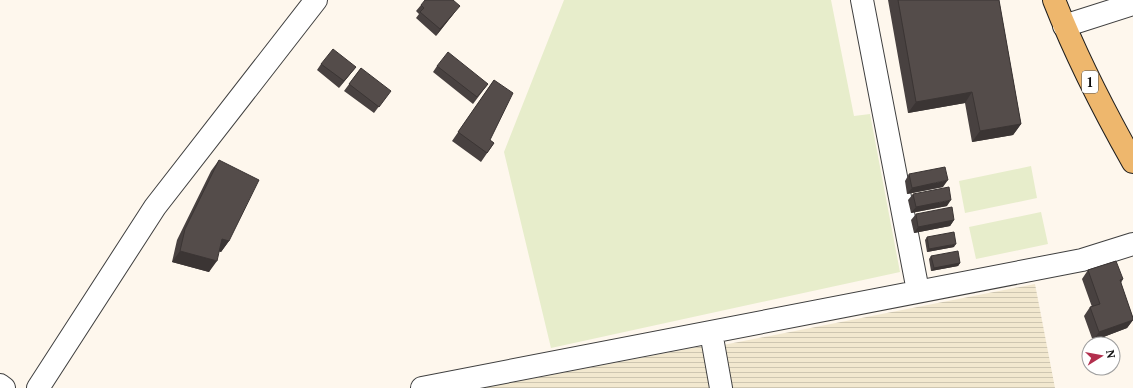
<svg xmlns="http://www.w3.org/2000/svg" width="1133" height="388" font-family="'PT Serif',serif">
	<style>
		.farmland { fill: url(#farmland-rules) }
		.pitch { fill: #e7edcb }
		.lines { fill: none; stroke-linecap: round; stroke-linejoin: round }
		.minor-casing { stroke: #3f3f3f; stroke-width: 24 }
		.major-casing { stroke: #1d1d1d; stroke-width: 24 }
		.minor { stroke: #fff; stroke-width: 22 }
		.major { stroke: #eeb76d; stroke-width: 22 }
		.wall { fill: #484140 }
		.shaded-wall { fill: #3b3534 }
		.building { fill: #544c4a; stroke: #3b3534 }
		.labels { text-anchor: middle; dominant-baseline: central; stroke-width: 4; stroke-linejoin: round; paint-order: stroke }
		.shield { fill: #fff; stroke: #555; stroke-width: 1 }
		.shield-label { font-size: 13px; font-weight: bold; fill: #0c0c0c }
	</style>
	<defs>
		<pattern id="farmland-rules" width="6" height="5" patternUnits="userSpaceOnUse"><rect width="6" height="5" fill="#f2e8cf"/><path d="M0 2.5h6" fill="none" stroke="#cec6b1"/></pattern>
	</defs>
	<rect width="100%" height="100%" fill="#fef7ed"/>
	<!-- farmland -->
	<path class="farmland" d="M 1035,284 L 1055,388 L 731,388 L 723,345 Z
		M 703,346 L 711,388 L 483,388 Z"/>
	<!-- pitch -->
	<path class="pitch" d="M 564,0 L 831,0 L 854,116 L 870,114 L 900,272 L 551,348 L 504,152 Z
		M 1031,166 L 1037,198 L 965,213 L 959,181 Z
		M 1041,212 L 1048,244 L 976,259 L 969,227 Z"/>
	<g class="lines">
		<!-- minor casing -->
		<g class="minor-casing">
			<path id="minor" d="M 862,0 L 918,291
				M 1064,26 L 1133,4
				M 711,332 L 721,388
				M 0,385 L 4,388
				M 38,388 L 155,207 L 316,0
				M 422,388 L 1082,260 L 1133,244"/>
		</g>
		<!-- major casing -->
		<g class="major-casing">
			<path id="major" d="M 1054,0 C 1076,56 1103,109 1133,162"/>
		</g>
		<!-- minor -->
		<use href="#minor" class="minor"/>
		<!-- major -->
		<use href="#major" class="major"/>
	</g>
	<!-- wall -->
	<path class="wall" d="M 888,0 L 999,0 L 1021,124 L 1013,135 L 972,142 L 965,103 L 908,113 Z
		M 421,5 L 455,12 L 436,36 L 416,18 L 419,14 L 416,11 Z
		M 321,64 L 356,67 L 339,88 L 317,70 Z
		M 437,66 L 488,84 L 473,104 L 433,72 Z
		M 361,68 L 386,97 L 374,113 L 344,91 Z
		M 494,80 L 490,140 L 494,143 L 481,162 L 452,141 Z
		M 219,160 L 229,241 L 221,252 L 219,251 L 209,272 L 172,262 L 177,240 L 211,171 Z
		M 909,174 L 943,187 L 907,194 L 905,181 Z
		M 913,194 L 947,206 L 911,213 L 908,200 Z
		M 916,214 L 954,220 L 950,226 L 914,233 L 911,220 Z
		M 927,237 L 954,247 L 927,252 L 925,240 Z
		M 931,256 L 960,263 L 958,266 L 931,271 L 929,259 Z
		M 1088,270 L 1123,279 L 1121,283 L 1133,318 L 1133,320 L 1127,328 L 1093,341 L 1084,316 L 1090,307 L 1092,307 L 1082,279 Z"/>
	<!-- shaded-wall -->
	<path class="shaded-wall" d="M 460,6 L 455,12 L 436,36 L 440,29 Z
		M 356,67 L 351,73 L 339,88 L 344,81 Z
		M 972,92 L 965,103 L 908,113 L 916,102 Z
		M 1021,124 L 1013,135 L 972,142 L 980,131 Z
		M 948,180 L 943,187 L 907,194 L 912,188 Z
		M 951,200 L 947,206 L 911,213 L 916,207 Z
		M 954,220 L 950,226 L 914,233 L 918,227 Z
		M 222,239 L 229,241 L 221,252 L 215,250 Z
		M 956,244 L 954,247 L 927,252 L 929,249 Z
		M 180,251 L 217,261 L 209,272 L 172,262 Z
		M 960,263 L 958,266 L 931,271 L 934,268 Z
		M 1133,320 L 1127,328 L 1093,341 L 1099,332 Z"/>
	<!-- building -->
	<path class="building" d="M 425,0 L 453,0 L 460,6 L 440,29 L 420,12 L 424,8 L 421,5 Z
		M 898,0 L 999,0 L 1021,124 L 980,131 L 972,92 L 916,102 Z
		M 333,49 L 356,67 L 344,81 L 321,64 Z
		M 448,52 L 488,84 L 477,97 L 437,66 Z
		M 361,68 L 391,91 L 379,107 L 349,84 Z
		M 494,80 L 513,93 L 490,140 L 494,143 L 487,153 L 458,132 Z
		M 219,160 L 259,180 L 229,241 L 222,239 L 217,261 L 180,251 L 185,229 Z
		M 945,167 L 948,180 L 912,188 L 909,174 Z
		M 949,187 L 951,200 L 916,207 L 913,194 Z
		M 952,207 L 954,220 L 918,227 L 916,214 Z
		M 954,232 L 956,244 L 929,249 L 927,237 Z
		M 958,251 L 960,263 L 934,268 L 931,256 Z
		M 1116,261 L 1123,279 L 1120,280 L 1133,318 L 1133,320 L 1099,332 L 1090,307 L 1100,304 L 1088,270 Z"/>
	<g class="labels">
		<!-- shield labels -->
		<rect class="shield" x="1082" y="71" width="16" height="22" rx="3"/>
		<g class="shield-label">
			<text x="1090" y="82">1</text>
		</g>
	</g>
	<!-- north arrow -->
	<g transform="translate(1101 356) rotate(79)"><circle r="19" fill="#ffffff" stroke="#9e9e9e"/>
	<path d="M0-3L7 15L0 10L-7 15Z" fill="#b22f4d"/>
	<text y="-6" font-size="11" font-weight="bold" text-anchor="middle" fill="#0c0c0c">N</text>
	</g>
</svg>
